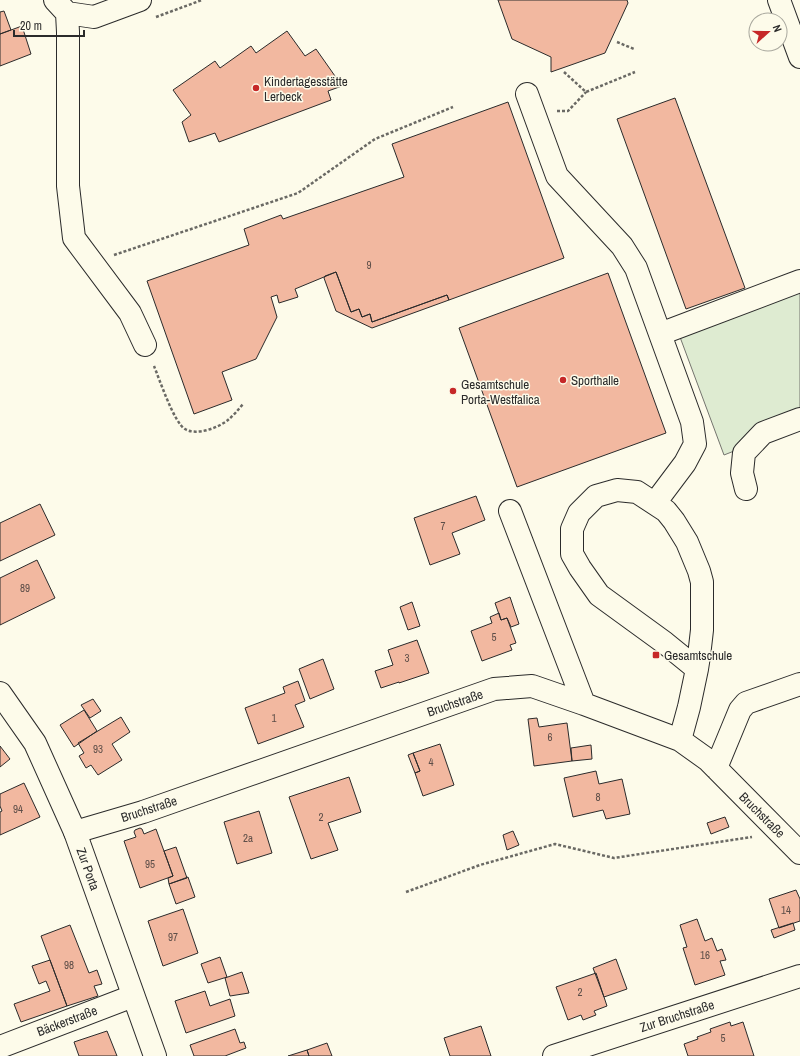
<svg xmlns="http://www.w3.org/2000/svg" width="800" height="1056" font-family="'Archivo Narrow',sans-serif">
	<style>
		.green { fill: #deebd1; stroke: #74746e }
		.building { fill: #f2b8a0; stroke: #2b2b2b }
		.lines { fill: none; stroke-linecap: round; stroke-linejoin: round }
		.minor-casing { stroke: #2b2b2b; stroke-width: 24 }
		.major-casing { stroke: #2b2b2b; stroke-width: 24 }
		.path { stroke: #6a6964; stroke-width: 2.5; stroke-dasharray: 3 2; stroke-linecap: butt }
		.minor { stroke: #fdfbea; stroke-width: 22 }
		.major { stroke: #fdfbea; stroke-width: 22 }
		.poi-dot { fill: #c62828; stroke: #fdfbea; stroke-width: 1.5 }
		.labels { text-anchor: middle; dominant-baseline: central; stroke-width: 3; stroke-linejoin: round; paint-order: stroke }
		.number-label { font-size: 11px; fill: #5d4e48 }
		.poi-label { font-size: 13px; fill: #2b2b2b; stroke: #fdfbea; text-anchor: start }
		.street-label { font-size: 13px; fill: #2b2b2b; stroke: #fdfbea }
	</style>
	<rect width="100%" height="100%" fill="#fdfbea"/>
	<!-- green -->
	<path class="green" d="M 800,273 L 800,425 L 724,455 L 674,321 Z"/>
	<!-- building -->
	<path class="building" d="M 498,0 L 627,0 L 628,3 L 605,53 L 551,72 L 551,57 L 512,39 Z
		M 4,11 L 11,30 L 0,34 L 0,12 Z
		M 22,26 L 31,54 L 0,66 L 0,34 Z
		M 287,31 L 305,56 L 316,49 L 342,86 L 328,91 L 331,100 L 219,142 L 215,133 L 189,142 L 182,122 L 191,115 L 173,90 L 215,61 L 220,68 L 251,46 L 256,53 Z
		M 675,98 L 745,288 L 686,309 L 617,119 Z
		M 508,102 L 564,258 L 449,300 L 447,295 L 372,322 L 370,314 L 362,317 L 359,309 L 351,312 L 336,272 L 295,289 L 298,297 L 279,303 L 277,295 L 271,297 L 277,317 L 256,359 L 222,372 L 232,400 L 194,414 L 147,281 L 249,245 L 244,229 L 281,215 L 283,219 L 404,177 L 392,144 Z
		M 336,272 L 351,312 L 359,309 L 362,317 L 370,314 L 372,322 L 447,295 L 449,300 L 372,328 L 336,311 L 324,278 L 325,276 Z
		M 608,273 L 666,433 L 517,487 L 459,328 Z
		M 476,496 L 485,520 L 452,533 L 460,554 L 430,565 L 414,518 Z
		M 40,504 L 55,535 L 0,561 L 0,523 Z
		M 37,560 L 55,598 L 0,625 L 0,578 Z
		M 510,597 L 519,624 L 511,627 L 507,618 L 501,620 L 495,603 Z
		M 412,602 L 420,626 L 408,630 L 400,607 Z
		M 499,613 L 501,620 L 507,618 L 516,643 L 510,645 L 512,650 L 482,661 L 471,631 L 492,623 L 490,617 Z
		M 417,640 L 429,673 L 399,683 L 399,682 L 381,688 L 375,671 L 393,665 L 388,650 Z
		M 323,659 L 334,689 L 310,699 L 299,669 Z
		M 298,681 L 305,701 L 295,705 L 304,727 L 258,744 L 245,708 L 285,693 L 283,687 Z
		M 93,699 L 101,711 L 90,718 L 81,705 Z
		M 84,710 L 97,731 L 74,747 L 60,725 Z
		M 121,717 L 130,732 L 112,744 L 122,760 L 98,775 L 91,765 L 86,768 L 79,756 L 84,753 L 78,743 Z
		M 537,718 L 539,727 L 567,723 L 572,761 L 534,766 L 528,719 Z
		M 440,744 L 454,785 L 423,796 L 415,773 L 420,771 L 413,753 Z
		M 591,745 L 592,759 L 572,761 L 571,748 Z
		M 0,746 L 10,759 L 0,767 Z
		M 413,753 L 420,771 L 415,773 L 408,755 Z
		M 596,771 L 599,784 L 622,779 L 630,814 L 606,819 L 603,810 L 573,817 L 564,778 Z
		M 349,777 L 361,812 L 328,823 L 338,850 L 311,859 L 289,797 Z
		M 24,783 L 40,817 L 0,835 L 0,812 L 2,811 L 0,806 L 0,794 Z
		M 259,811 L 272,853 L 237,864 L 224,822 Z
		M 725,817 L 729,827 L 711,834 L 707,823 Z
		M 140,828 L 142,829 L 144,834 L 156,829 L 173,876 L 140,888 L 124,841 L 136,837 L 134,832 L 135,830 Z
		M 513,831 L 519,845 L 507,850 L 503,835 Z
		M 176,847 L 187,878 L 169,884 L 168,878 L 173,876 L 164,851 Z
		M 188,877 L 195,897 L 176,904 L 169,884 Z
		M 796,890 L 800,899 L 800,921 L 779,928 L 769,899 Z
		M 183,909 L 198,953 L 163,966 L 148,921 Z
		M 697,919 L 705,941 L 712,938 L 717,951 L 722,949 L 726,960 L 720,961 L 725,975 L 695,985 L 683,948 L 687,947 L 680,925 Z
		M 793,923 L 795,930 L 774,938 L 771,930 Z
		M 70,925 L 89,973 L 97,970 L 102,984 L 94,986 L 98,996 L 67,1006 L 41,936 Z
		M 220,957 L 227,977 L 208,983 L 201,964 Z
		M 616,959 L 627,989 L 604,997 L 593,968 Z
		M 50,960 L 67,1006 L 21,1022 L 14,1004 L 50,991 L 46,981 L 39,984 L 32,966 Z
		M 242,972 L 249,993 L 230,996 L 225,978 Z
		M 596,973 L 607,1006 L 594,1011 L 596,1015 L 583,1020 L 581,1015 L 568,1020 L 556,987 Z
		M 205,991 L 210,1006 L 230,999 L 235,1016 L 186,1033 L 175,1001 Z
		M 730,1022 L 731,1026 L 743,1022 L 754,1056 L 688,1056 L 684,1044 L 698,1039 L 697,1037 L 711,1032 L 710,1029 Z
		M 481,1026 L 491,1056 L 450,1056 L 444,1038 Z
		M 235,1029 L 240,1043 L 244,1042 L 246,1048 L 225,1056 L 194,1056 L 190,1045 Z
		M 107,1031 L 117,1056 L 79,1056 L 74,1042 Z
		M 327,1043 L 332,1056 L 309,1056 L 307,1050 Z
		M 307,1050 L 309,1056 L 288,1056 Z"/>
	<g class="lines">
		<!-- minor casing -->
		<g class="minor-casing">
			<path id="minor" d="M 55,0 L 67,13 L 94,17 L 140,0
				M 779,0 L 800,57
				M 67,13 L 68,32 L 68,186 L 74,238 L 130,313 L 145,345
				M 527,94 L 557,176 L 622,246 L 636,268 L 692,422 L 695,444 L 685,463 L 655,503
				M 660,334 L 800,281
				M 746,489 L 742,473 L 744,453 L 763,433 L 800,419
				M 510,511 L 584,704
				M 680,740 L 689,707 L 697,669 L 699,656 L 702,630 L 702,582 L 699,571 L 687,542 L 674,521 L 666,511 L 637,492 L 617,490 L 596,496 L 579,513 L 572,529 L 572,554 L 580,568 L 599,595 L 665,643 L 697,669
				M 716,768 L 740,710 L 746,703 L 800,684
				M 75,832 L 143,812 L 494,689 L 532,686 L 584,704 L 680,740 L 708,760 L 800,853
				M 0,1047 L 133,996
				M 554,1056 L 800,976"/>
		</g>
		<!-- major casing -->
		<g class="major-casing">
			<path id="major" d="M 0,693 L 35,743 L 75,832 L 155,1056"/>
		</g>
		<!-- path -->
		<path class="path" d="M 156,17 L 202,0
			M 617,42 L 634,49
			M 564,72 L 586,92 L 635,72
			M 557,111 L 568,111 L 586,92
			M 114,255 L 298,193 L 375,139 L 453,107
			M 154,366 C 159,378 174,423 185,429 C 196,436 218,428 228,420 C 233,416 238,410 243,404
			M 406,892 L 480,865 L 555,844 L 614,858 L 752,837"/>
		<!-- minor -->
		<use href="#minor" class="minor"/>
		<!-- major -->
		<use href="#major" class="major"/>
	</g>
	<!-- markers -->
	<g class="poi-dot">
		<circle cx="256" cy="88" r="4"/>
		<circle cx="563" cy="380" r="4"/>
		<circle cx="453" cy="391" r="4"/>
		<rect x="652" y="651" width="8" height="8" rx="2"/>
	</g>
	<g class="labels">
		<!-- number labels -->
		<g class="number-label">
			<text x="369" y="265">9</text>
			<text x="443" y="526">7</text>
			<text x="25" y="588">89</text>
			<text x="494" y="637">5</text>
			<text x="407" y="658">3</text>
			<text x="274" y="718">1</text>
			<text x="550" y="737">6</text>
			<text x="98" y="749">93</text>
			<text x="431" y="762">4</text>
			<text x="598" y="797">8</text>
			<text x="18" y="809">94</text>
			<text x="321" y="817">2</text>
			<text x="248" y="838">2a</text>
			<text x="150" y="864">95</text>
			<text x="786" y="910">14</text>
			<text x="173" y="937">97</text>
			<text x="705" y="955">16</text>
			<text x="69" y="965">98</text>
			<text x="580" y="992">2</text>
			<text x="723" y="1038">5</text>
		</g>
		<!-- poi labels -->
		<g class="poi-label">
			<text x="264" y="81">Kindertagesstätte<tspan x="264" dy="15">Lerbeck</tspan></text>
			<text x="571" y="380">Sporthalle</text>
			<text x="461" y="384">Gesamtschule<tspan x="461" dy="15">Porta-Westfalica</tspan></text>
			<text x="664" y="655">Gesamtschule</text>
		</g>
		<!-- street labels -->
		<g class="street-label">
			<text transform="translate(455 703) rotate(-19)">Bruchstraße</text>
			<text transform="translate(149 809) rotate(-18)">Bruchstraße</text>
			<text transform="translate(762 815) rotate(45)">Bruchstraße</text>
			<text transform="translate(88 869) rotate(70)">Zur Porta</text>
			<text transform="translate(677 1016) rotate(-18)">Zur Bruchstraße</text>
			<text transform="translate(67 1021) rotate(-21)">Bäckerstraße</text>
		</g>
	</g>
	<!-- north arrow -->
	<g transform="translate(768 32) rotate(69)"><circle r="19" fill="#fdfbea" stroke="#a9a89e"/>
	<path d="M0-3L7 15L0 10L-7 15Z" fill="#c62828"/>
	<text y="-6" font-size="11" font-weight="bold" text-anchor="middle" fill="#2b2b2b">N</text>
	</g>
	<!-- scale -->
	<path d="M14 30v6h70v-6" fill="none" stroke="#2b2b2b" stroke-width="2"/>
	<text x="20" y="30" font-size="12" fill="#2b2b2b" stroke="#fdfbea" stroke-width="3" paint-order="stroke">20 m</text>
</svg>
